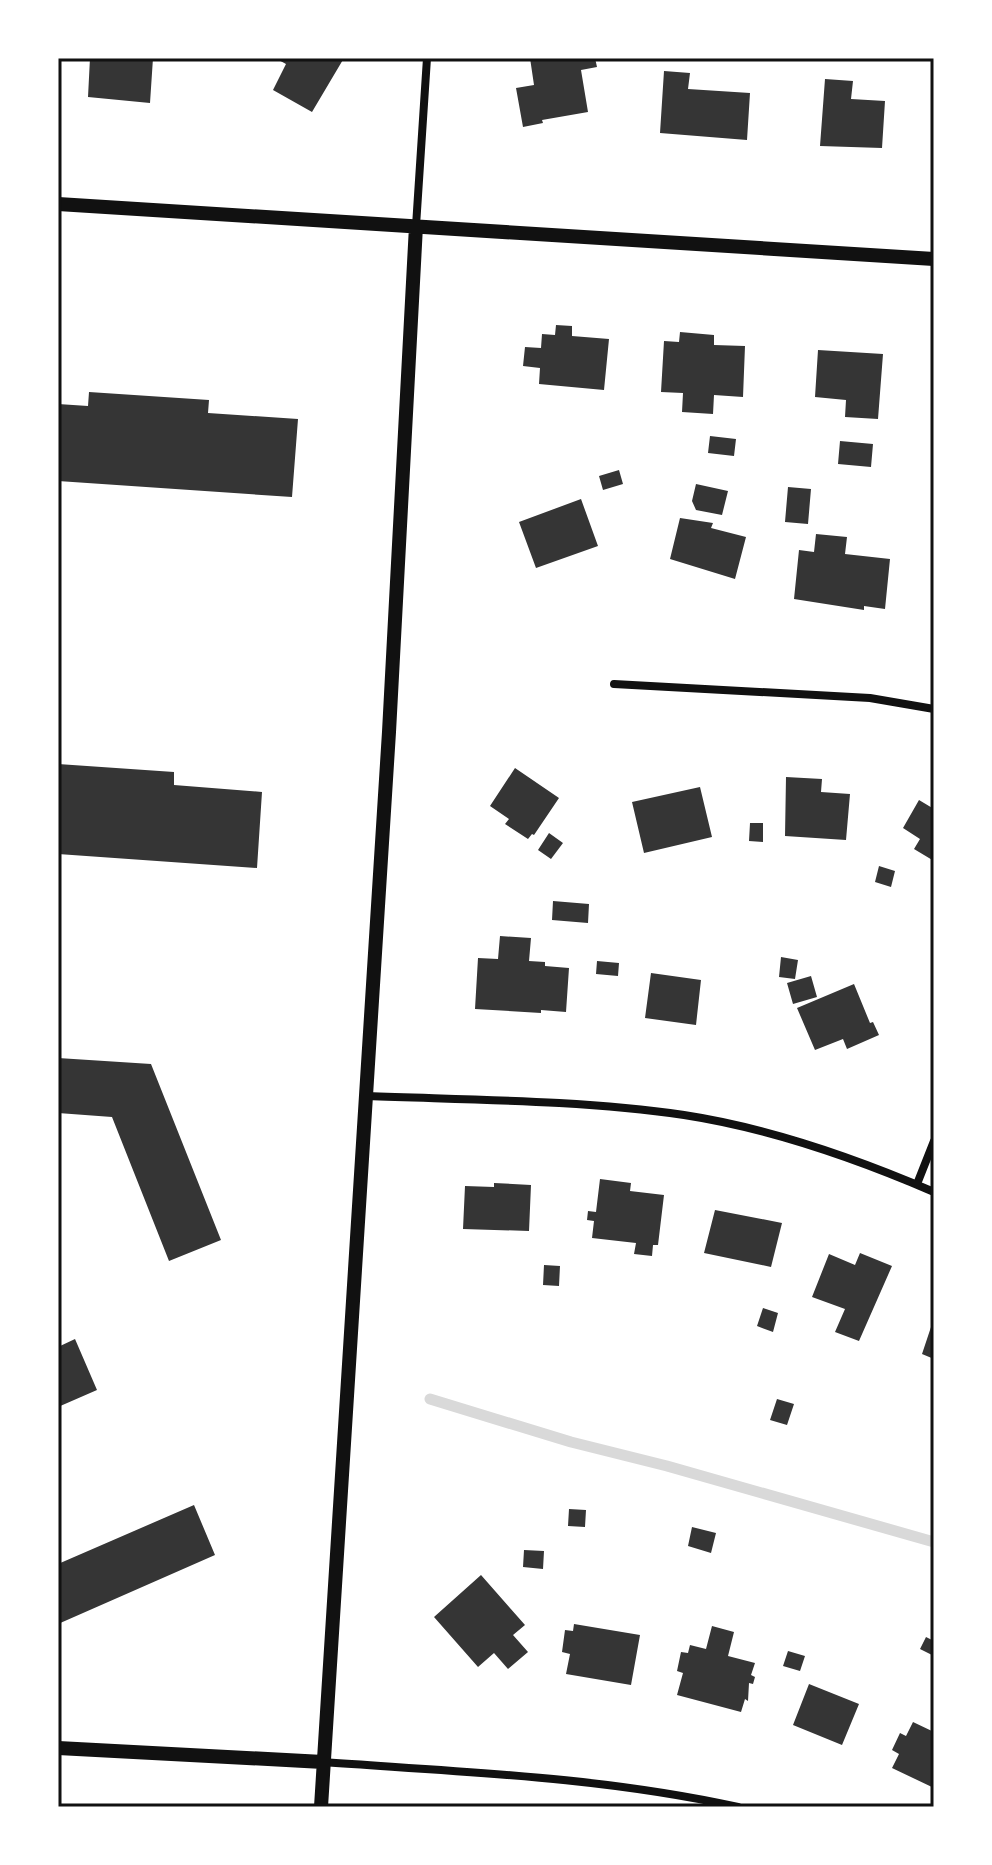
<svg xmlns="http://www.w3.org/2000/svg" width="992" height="1865" font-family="'Times New Roman',serif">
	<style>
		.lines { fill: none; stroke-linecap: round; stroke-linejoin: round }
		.stream { stroke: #d9d9d9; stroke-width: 11 }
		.building { fill: #353535 }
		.minor { stroke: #111; stroke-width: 8 }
		.tertiary { stroke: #111; stroke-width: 14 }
		.neatline { fill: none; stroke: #111; stroke-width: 3 }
	</style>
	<rect width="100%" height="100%" fill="#fff"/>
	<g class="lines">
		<!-- stream -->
		<path class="stream" d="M 430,1399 L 571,1442 L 667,1466 L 934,1542"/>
	</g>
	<!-- building -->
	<path class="building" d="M 90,58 L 153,58 L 150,103 L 88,97 Z
		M 275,58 L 344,58 L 312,112 L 273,90 L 286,64 Z
		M 530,58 L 595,58 L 597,67 L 581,70 L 588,112 L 542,120 L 543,123 L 523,127 L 516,88 L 534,85 Z
		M 664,71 L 690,73 L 688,89 L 750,93 L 747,140 L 660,133 Z
		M 825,79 L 853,81 L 851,99 L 885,101 L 882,148 L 820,146 Z
		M 556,325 L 572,326 L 572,336 L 609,339 L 604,390 L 539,384 L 540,368 L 523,366 L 525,347 L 541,348 L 542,334 L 555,335 Z
		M 680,332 L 714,335 L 714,345 L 745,346 L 743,397 L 714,395 L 713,414 L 682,412 L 683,393 L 661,392 L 664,341 L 679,342 Z
		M 818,350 L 883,354 L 878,419 L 845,417 L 846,400 L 815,397 Z
		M 89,392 L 209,400 L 208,413 L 298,419 L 292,497 L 58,481 L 58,404 L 88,406 Z
		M 710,436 L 736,439 L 734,456 L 708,453 Z
		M 840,441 L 873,444 L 871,467 L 838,464 Z
		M 619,470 L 623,484 L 603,490 L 599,476 Z
		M 696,484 L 728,491 L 722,515 L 696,510 L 692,501 Z
		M 788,487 L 811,489 L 808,524 L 785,522 Z
		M 581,499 L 598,546 L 536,568 L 519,522 Z
		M 680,518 L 713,523 L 711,528 L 746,537 L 735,579 L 670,559 Z
		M 816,534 L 847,537 L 845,554 L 890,559 L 885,609 L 864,606 L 864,610 L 794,599 L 799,550 L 814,552 Z
		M 58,764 L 174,772 L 174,785 L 262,792 L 257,868 L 58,854 Z
		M 515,768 L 559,798 L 534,835 L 532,834 L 528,839 L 505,824 L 509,819 L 490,806 Z
		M 786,777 L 822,779 L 821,792 L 850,794 L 846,840 L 785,836 Z
		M 700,787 L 712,837 L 644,853 L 632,802 Z
		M 919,800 L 934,809 L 934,861 L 914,849 L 920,839 L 903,828 Z
		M 750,823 L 763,823 L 763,842 L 749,841 Z
		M 549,833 L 563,843 L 551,859 L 538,850 Z
		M 879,866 L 895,871 L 891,887 L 875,882 Z
		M 553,901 L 589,904 L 588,923 L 552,920 Z
		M 500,936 L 531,938 L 529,961 L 545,962 L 545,966 L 569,968 L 566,1012 L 541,1010 L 541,1013 L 475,1009 L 478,958 L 498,959 Z
		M 781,957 L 798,960 L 795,979 L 779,977 Z
		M 597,961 L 619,963 L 618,976 L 596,974 Z
		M 651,973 L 701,980 L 696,1025 L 645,1018 Z
		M 811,976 L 817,997 L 793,1004 L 787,983 Z
		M 854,984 L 870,1023 L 873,1022 L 879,1035 L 847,1049 L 843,1039 L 815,1050 L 797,1008 Z
		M 58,1058 L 151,1064 L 221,1240 L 169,1261 L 112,1117 L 58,1113 Z
		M 600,1179 L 631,1183 L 630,1191 L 664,1195 L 658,1245 L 653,1245 L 652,1256 L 634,1254 L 636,1243 L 592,1238 L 594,1221 L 587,1220 L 588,1211 L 596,1212 Z
		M 494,1183 L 531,1185 L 529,1231 L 463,1229 L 465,1186 L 494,1187 Z
		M 715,1210 L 782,1223 L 771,1267 L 704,1253 Z
		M 860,1253 L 892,1266 L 859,1341 L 835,1332 L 845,1309 L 812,1297 L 829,1254 L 855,1265 Z
		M 544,1265 L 560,1266 L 559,1286 L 543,1285 Z
		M 763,1308 L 778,1313 L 773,1332 L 757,1326 Z
		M 934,1318 L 934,1359 L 922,1354 Z
		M 75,1339 L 97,1390 L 58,1407 L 58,1347 Z
		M 777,1399 L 794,1404 L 787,1425 L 770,1420 Z
		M 194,1505 L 215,1555 L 58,1624 L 58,1564 Z
		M 569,1509 L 586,1510 L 585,1527 L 568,1526 Z
		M 692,1527 L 716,1533 L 711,1553 L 688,1546 Z
		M 524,1550 L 544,1551 L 543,1569 L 523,1567 Z
		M 481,1575 L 525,1625 L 513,1635 L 528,1652 L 508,1669 L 494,1653 L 478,1667 L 434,1617 Z
		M 574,1624 L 640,1635 L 631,1685 L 566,1674 L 570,1654 L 562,1652 L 565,1630 L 573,1631 Z
		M 712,1626 L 734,1632 L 728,1656 L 755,1663 L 751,1675 L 755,1677 L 753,1684 L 749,1683 L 748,1701 L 745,1699 L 741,1712 L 677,1695 L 683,1673 L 677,1671 L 681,1652 L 688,1653 L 690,1645 L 706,1649 Z
		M 926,1637 L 934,1641 L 934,1656 L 920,1649 Z
		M 788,1651 L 805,1656 L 800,1671 L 783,1666 Z
		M 809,1684 L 859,1704 L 842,1745 L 793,1725 Z
		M 913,1722 L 934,1732 L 934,1788 L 892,1768 L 899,1754 L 892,1750 L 900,1733 L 906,1736 Z"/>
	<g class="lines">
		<!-- minor -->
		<path class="minor" d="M 416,226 L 427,58
			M 614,684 L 870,698 L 934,709
			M 367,1096 C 472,1100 579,1100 684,1115 C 769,1128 855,1158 934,1192
			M 917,1184 L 934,1141
			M 323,1762 C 463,1772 602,1777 738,1807"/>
		<!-- tertiary -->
		<path class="tertiary" d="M 58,204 L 934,259
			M 58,1748 L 323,1762
			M 321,1807 L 389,732 L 416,226"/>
	</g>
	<!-- border -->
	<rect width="992" height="1865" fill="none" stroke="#ffffff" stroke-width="120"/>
	<rect x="60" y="60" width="872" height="1745" class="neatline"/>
</svg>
